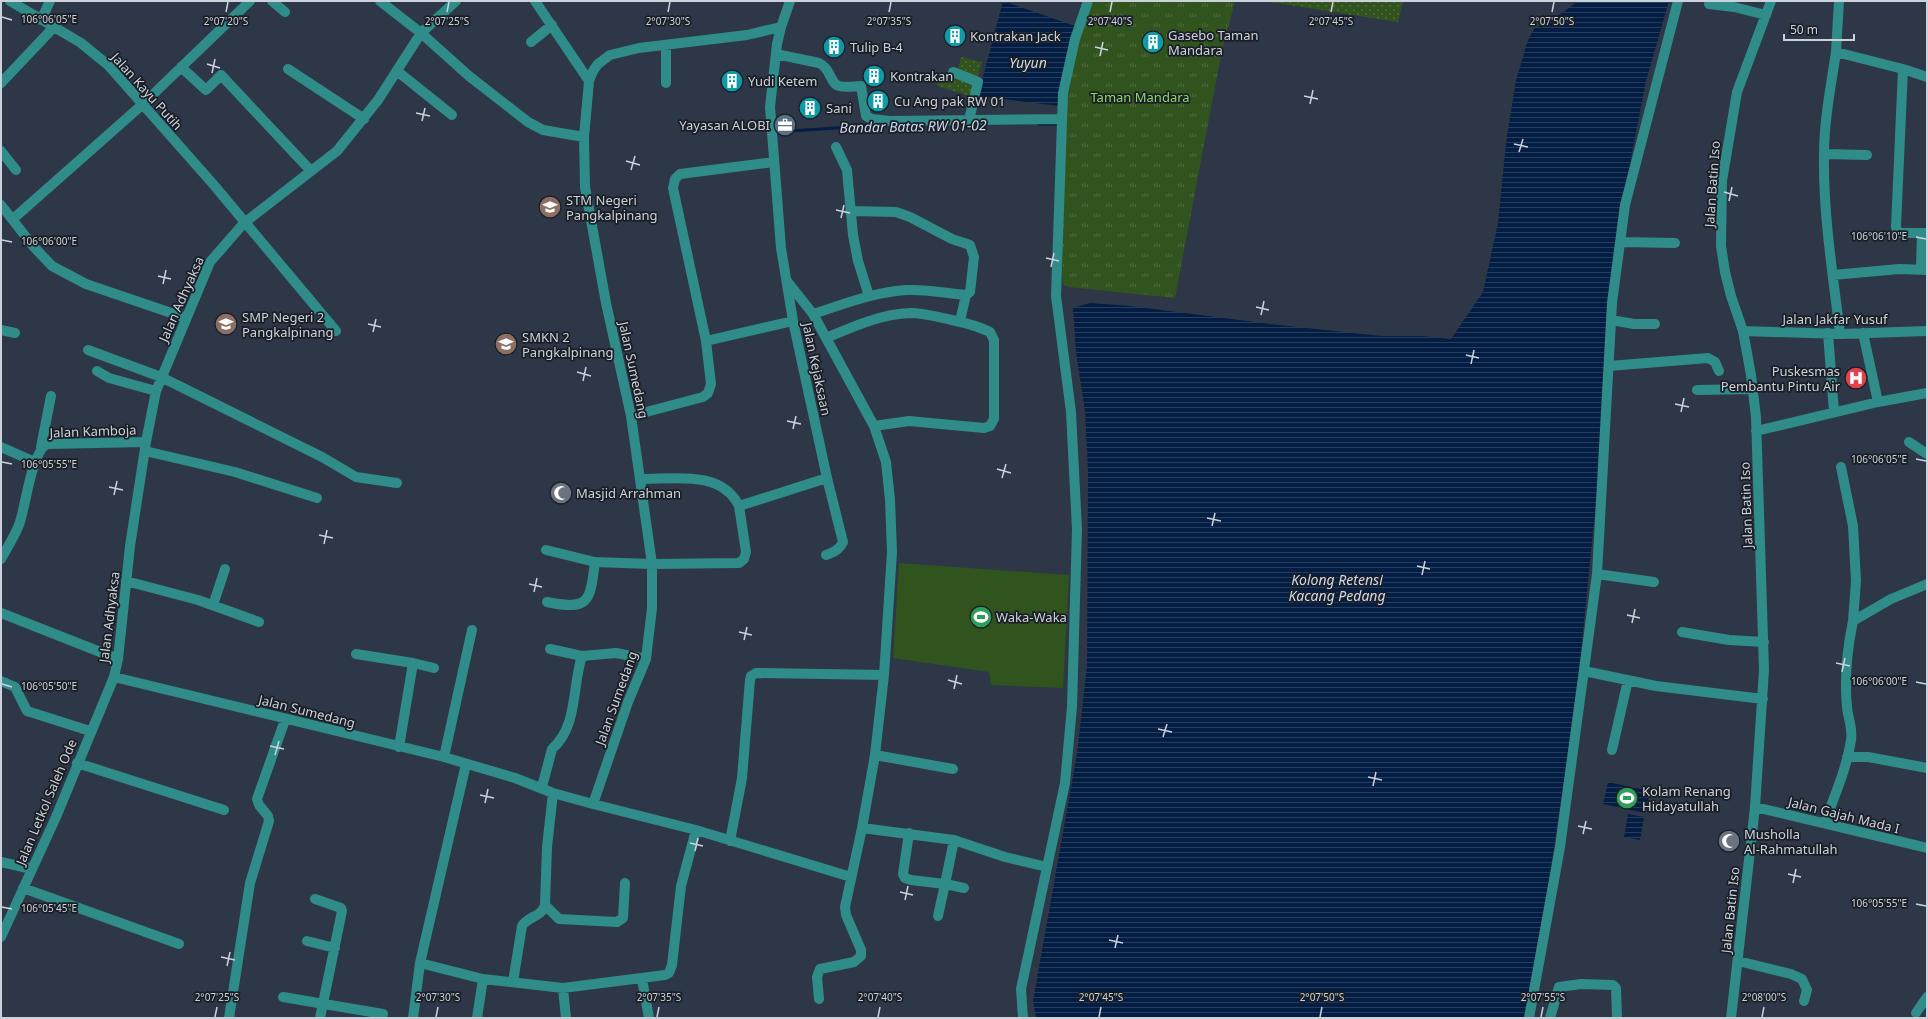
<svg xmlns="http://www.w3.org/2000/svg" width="1928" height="1019" font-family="'Noto Sans',sans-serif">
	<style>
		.grass { fill: url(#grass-dots) }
		.park { fill: url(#park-tufts) }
		.pitch { fill: #31541f }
		.water { fill: url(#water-rules) }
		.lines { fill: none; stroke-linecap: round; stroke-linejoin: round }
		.stream { stroke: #041d42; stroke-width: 3 }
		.minor { stroke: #2f8c89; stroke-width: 10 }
		.ticks { fill: none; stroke: #ccd2dc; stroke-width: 1.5 }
		.labels { text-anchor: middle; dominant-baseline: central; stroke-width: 3.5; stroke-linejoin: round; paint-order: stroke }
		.poi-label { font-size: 13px; fill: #ccd2dc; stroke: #1a1e25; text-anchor: start }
		.street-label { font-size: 13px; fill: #ccd2dc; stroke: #1a1e25 }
		.park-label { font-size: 13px; fill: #8ed66a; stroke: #1a1e25 }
		.water-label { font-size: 14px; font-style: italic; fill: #ccd9ee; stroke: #1a1e25 }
		.ticks-label { font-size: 10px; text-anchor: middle; fill: #ccd2dc; stroke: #1a1e25; stroke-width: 3.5; stroke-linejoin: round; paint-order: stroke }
	</style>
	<defs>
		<pattern id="grass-dots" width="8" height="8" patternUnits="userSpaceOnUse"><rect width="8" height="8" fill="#31541f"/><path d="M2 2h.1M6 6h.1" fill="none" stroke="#4e6c3f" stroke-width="1.8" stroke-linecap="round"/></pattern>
		<pattern id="park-tufts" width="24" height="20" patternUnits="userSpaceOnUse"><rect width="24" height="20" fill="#31541f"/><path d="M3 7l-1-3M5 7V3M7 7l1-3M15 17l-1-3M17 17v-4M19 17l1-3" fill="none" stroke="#4e6c3f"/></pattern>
		<pattern id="water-rules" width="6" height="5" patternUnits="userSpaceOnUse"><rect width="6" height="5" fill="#041d42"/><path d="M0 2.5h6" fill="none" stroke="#273d5d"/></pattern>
	</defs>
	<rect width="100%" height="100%" fill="#2d3747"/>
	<!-- grass -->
	<path class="grass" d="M 1264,1 L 1403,1 L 1398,22 Z
		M 961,57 L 982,62 L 977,79 L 957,74 Z
		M 939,72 L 977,82 L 973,97 L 937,86 Z"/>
	<!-- park -->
	<path class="park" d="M 1091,1 L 1235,1 L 1222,50 L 1175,298 L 1069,287 L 1064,285 L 1062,280 L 1064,130 L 1067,92 L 1076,49 Z"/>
	<!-- pitch -->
	<path class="pitch" d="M 899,563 L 1069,575 L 1063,688 L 991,685 L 989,672 L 893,658 Z"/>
	<!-- water -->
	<path class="water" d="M 1003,1 L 1075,26 L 1060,106 L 978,96 Z
		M 1578,1 L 1669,1 L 1646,81 L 1622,204 L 1597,492 L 1576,702 L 1545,906 L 1525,1018 L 1036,1018 L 1033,1001 L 1077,754 L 1087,666 L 1088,471 L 1085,411 L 1076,353 L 1073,308 L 1090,303 L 1131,306 L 1270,324 L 1381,336 L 1422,336 L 1451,339 L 1483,292 L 1498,223 L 1506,143 L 1516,80 L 1528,40 L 1534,29 L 1562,13 Z
		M 1608,782 L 1650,791 L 1645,813 L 1603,804 Z
		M 1628,814 L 1644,817 L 1640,840 L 1624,837 Z"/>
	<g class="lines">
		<!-- stream -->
		<path class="stream" d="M 1039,124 L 1056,124
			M 774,132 L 882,125"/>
		<!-- minor -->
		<path class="minor" d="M 10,1 L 81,43 L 108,65 L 213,184 L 336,331
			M 272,1 L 285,12
			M 380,1 L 421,33 L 469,76 L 528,122 L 543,130 L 584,137
			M 535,1 L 589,81
			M 1839,1 L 1836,52 L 1903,69 L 1927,77
			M 1709,4 L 1734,7 L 1766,15
			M 41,20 L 50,1
			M 531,42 L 552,25
			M 666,45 L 666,83
			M 1836,52 C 1831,86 1824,120 1824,155 C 1823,215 1833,274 1840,334
			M 776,54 L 819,63 C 831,68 830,84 839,86 C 846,88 855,86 861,86 L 866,116 L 872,119 L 890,121 L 1061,119
			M 181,67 L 206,90 L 221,75 L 311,171
			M 288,69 L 364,119
			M 1903,69 L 1896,227 L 1898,232 L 1901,233 L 1927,233
			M 397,71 L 452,115
			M 953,72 L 978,82 L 969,120
			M 1,83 L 54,27
			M 836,147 L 847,170 L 853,235 L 858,261 L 869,296
			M 1,151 L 16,170
			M 1824,154 L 1867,155
			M 1,205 L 33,246 L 52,266 L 86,284 L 186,318
			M 13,219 L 143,104 L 250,1
			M 1620,242 L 1675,243
			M 1921,269 L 1922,233
			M 1833,275 L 1899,269 L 1927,270
			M 787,281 L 813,314 L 874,426 L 886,462 L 890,500 L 892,552 L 884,675 L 875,755 L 862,828 L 845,907 L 846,915 L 861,950 L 861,956 L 854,962 L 820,969 L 817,977 L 819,999
			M 813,314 C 844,304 874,292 907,290 C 926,289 946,293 966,295 L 970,292 L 974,257 L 970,245 L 952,239 L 910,217 L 896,212 L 850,211
			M 1611,320 L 1634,324 L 1655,324
			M 960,321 L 966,295
			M 1,330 L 15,333
			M 1743,331 L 1840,334 L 1927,331
			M 1828,333 L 1834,412
			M 1863,333 L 1878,402
			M 826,338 C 852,327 881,314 910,313 C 924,313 938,317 952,320 C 966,323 978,326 990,332 L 994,340 L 994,419 L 990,426 L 984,428 L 909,421 L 874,426
			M 706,341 L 793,321
			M 88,350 L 161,377 L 322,457 L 356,477 L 397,483
			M 1609,366 L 1708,358 L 1715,362 L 1719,371
			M 97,371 L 109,378 L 156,391
			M 1697,390 L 1753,389
			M 631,416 L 703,397 L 708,393 L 711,384 L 706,341 L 673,188 L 675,179 L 680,174 L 774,162
			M 1756,431 L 1878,402 L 1927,393
			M 1909,442 L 1927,454
			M 1,447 L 35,462
			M 41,447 L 51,396
			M 145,451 L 235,472 L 317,498
			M 1841,467 L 1853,526 L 1856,581 L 1853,621
			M 641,479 C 675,479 721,470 739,506
			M 546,550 L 595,562 L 652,564 L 739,563 L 744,559 L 746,552 L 739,506 L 827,478 L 793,321 L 781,248 L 770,107 L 777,44 L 781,27
			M 826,555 C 834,552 839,550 843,542 L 827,478
			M 1,559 C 7,548 14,537 19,525 C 26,506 31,453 47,444 L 146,442
			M 1597,574 L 1654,582
			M 126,581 L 198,600 L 259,622
			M 547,602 C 590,611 590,601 595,562
			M 213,605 L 225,569
			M 1,613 L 118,659
			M 1682,632 L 1729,640 L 1764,642
			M 550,649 L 582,656
			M 356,654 L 413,663 L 399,747
			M 413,663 L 434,668
			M 1584,671 L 1656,686 L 1763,699
			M 114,677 L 444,757 L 515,778 L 553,793 L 593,804 L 628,702 L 646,659 L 652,608 L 652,564 L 631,416 L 606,303 L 585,187 L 584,137 L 589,81 L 593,71 L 598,64 L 610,55 L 639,48 L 747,35 L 781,27 L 790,1
			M 1,681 L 15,687 L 27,711 L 90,731
			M 1612,750 L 1628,680
			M 875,755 L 953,769
			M 444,757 L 472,630
			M 1847,757 L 1868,757 L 1927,768
			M 77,763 L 224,810
			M 542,787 L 552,749 C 578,727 572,686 582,656 L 616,653 L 646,659
			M 593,804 L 696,830 L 851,877
			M 1755,807 L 1927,848
			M 1825,823 C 1834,796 1847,768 1851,740 C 1853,729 1848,718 1847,707 C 1844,677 1847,650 1853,621 L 1891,599 L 1927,584
			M 862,828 L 954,840 L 1005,857 L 1047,867
			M 909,833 L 903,874 L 905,878 L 911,880 L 945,884 L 938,916
			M 954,840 L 945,884 L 964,888
			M 730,841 L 742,778 L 750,680 L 751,676 L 756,673 L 884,675
			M 1,862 L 32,869
			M 23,888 L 179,944
			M 315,899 L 341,908 L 342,911 L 320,1018
			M 545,905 L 559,919 L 617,922 L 623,918 L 625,883
			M 1,937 L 56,817 L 114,677 L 118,659 L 130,546 L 146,442 L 156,391 L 210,262 L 244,223 L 337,151 L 378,100 L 421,33 L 456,1
			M 307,941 L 335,948
			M 1738,961 L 1791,974 L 1802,979 L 1807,990 L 1804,1001
			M 420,963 L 483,979 L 563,988 L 665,975 L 669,973 L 672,965 L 681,886 L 696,830
			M 642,979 L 649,1018
			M 513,982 L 522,926 C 528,916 542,917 545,905 L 547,847 L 553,793
			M 563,988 L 566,1018
			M 283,997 L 383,1014
			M 1916,1013 L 1927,997
			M 229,1018 L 250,883 L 269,821 L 268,816 L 259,805 L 257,799 L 285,720
			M 413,1018 L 420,963 L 466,764
			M 477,1018 L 483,979
			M 1023,1018 L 1021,989 L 1065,783 L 1072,707 L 1077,529 L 1071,412 L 1056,296 L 1063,93 L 1075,39 L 1088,1
			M 1529,1018 L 1560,847 L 1597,574 L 1612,303 L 1625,205 L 1678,1
			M 1550,1018 L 1559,987 L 1581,984 L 1613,985 L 1616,988 L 1617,1018
			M 1731,1018 L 1755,807 L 1764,670 L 1756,417 L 1751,375 L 1743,331 L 1731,296 L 1725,272 L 1721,246 L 1722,181 L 1737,92 L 1771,1"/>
	</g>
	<!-- ticks -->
	<path class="ticks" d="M 226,12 L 228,2M 447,12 L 449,2M 668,12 L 670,2M 889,12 L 891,2M 1110,12 L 1112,2M 1331,12 L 1333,2M 1552,12 L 1554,2M 2,17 L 12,20M 1095,47 L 1108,50M 1100,56 L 1103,42M 207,64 L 220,68M 212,73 L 215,59M 1304,96 L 1318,99M 1310,104 L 1313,90M 416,113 L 430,116M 422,121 L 425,108M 1514,144 L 1528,147M 1519,152 L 1523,139M 626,161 L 640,165M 631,170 L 635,156M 1724,192 L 1738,196M 1729,201 L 1732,187M 836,210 L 850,213M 841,218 L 844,205M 1916,237 L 1926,239M 2,240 L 12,242M 1046,258 L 1059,261M 1051,267 L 1054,253M 158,276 L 171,279M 163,284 L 166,270M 1256,307 L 1269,310M 1261,315 L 1264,301M 368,324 L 381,327M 373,332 L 376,319M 1466,355 L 1479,358M 1471,364 L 1474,350M 577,372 L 591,376M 583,381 L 586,367M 1675,404 L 1689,407M 1681,412 L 1684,398M 787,421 L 801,424M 793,429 L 796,416M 1916,459 L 1926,461M 2,462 L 12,464M 997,469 L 1011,473M 1002,478 L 1006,464M 109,487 L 123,490M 114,495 L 117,481M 1207,518 L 1221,521M 1212,526 L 1215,513M 319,535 L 333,538M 324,544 L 327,530M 1417,566 L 1430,569M 1422,575 L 1425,561M 529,584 L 542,587M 534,592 L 537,578M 1627,615 L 1640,618M 1632,623 L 1635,609M 739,632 L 752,635M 744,640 L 747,627M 1836,663 L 1850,666M 1842,672 L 1845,658M 948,680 L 962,684M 1916,682 L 1926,684M 2,684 L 12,687M 954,689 L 957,675M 1158,729 L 1172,732M 1163,737 L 1167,724M 270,746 L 284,749M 275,755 L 279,741M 1368,777 L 1382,780M 1373,786 L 1376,772M 480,795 L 494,798M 485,803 L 488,789M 1578,826 L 1592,829M 1583,834 L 1586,821M 690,843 L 703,846M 695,851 L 698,838M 1788,874 L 1801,877M 1793,883 L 1796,869M 900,892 L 913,895M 905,900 L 908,886M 1916,904 L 1926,906M 2,907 L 12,909M 1109,940 L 1123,943M 1115,948 L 1118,935M 221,957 L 235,960M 227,966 L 230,952M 215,1017 L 217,1007M 436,1017 L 438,1007M 657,1017 L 659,1007M 878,1017 L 880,1007M 1099,1017 L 1101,1007M 1320,1017 L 1322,1007M 1541,1017 L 1543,1007M 1762,1017 L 1764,1007"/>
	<!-- icons -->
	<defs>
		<g id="building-disc" transform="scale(1.15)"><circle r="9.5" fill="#0f9aa8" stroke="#1a1e25"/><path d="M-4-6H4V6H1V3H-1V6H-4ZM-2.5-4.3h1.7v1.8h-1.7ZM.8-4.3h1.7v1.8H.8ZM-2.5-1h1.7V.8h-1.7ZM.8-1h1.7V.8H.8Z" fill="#fff"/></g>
		<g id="office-disc" transform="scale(1.15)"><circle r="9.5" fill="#5c6f8a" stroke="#1a1e25"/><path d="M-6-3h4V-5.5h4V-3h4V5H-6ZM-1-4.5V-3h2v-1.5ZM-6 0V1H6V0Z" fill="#fff"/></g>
		<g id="school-disc" transform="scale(1.15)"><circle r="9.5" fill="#8d6e63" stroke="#1a1e25"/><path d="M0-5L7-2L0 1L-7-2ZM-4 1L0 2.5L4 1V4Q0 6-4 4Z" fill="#fff"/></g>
		<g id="hospital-disc" transform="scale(1.15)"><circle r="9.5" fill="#e0444e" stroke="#1a1e25"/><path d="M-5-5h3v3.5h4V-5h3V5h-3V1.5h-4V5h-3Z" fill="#fff"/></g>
		<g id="mosque-disc" transform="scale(1.15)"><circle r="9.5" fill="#6b7280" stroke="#1a1e25"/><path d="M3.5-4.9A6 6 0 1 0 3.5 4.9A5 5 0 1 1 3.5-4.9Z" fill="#fff"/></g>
		<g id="stadium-disc" transform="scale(1.15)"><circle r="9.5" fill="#2e9e5b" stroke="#1a1e25"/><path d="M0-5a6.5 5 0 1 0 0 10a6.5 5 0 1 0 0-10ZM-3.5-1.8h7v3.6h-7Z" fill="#fff"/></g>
	</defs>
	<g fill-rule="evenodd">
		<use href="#building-disc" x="955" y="36"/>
		<use href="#building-disc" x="1153" y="42"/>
		<use href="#building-disc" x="834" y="47"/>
		<use href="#building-disc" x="874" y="76"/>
		<use href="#building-disc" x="732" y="81"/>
		<use href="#building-disc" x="878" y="101"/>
		<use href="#building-disc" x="810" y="108"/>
		<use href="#office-disc" x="785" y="125"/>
		<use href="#school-disc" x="550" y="207"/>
		<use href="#school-disc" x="226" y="324"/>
		<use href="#school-disc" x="506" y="344"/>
		<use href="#hospital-disc" x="1856" y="378"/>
		<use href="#mosque-disc" x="561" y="493"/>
		<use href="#stadium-disc" x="981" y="617"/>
		<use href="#stadium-disc" x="1627" y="798"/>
		<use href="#mosque-disc" x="1729" y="841"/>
	</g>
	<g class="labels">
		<!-- poi labels -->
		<g class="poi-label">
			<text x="1168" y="35">Gasebo Taman<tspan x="1168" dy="15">Mandara</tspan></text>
			<text x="970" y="36">Kontrakan Jack</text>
			<text x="850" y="47">Tulip B-4</text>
			<text x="890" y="76">Kontrakan</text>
			<text x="748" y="81">Yudi Ketem</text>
			<text x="894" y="101">Cu Ang pak RW 01</text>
			<text x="826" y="108">Sani</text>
			<text x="770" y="125" text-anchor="end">Yayasan ALOBI</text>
			<text x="566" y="200">STM Negeri<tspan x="566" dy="15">Pangkalpinang</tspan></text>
			<text x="242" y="317">SMP Negeri 2<tspan x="242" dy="15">Pangkalpinang</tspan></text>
			<text x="522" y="337">SMKN 2<tspan x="522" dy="15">Pangkalpinang</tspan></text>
			<text x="1840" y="371" text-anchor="end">Puskesmas<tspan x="1840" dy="15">Pembantu Pintu Air</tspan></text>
			<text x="576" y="493">Masjid Arrahman</text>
			<text x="996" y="617">Waka-Waka</text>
			<text x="1642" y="791">Kolam Renang<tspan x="1642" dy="15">Hidayatullah</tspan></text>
			<text x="1744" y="834">Musholla<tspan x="1744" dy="15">Al-Rahmatullah</tspan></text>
		</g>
		<!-- street labels -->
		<g class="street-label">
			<text transform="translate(147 91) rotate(48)">Jalan Kayu Putih</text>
			<text transform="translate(1712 184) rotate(-86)">Jalan Batin Iso</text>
			<text transform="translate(181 299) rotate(-66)">Jalan Adhyaksa</text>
			<text x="1835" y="319">Jalan Jakfar Yusuf</text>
			<text transform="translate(817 369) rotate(78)">Jalan Kejaksaan</text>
			<text transform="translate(634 370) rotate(78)">Jalan Sumedang</text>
			<text transform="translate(93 431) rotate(-2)">Jalan Kamboja</text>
			<text transform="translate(1746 505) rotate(-92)">Jalan Batin Iso</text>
			<text transform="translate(109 617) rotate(-83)">Jalan Adhyaksa</text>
			<text transform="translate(616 698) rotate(-70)">Jalan Sumedang</text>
			<text transform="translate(307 711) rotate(14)">Jalan Sumedang</text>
			<text transform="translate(46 802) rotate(-67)">Jalan Letkol Saleh Ode</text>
			<text transform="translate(1844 815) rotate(14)">Jalan Gajah Mada I</text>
			<text transform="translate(1730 910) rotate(-84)">Jalan Batin Iso</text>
		</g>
		<!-- park labels -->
		<g class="park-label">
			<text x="1140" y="97">Taman Mandara</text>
		</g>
		<!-- water labels -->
		<g class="water-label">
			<text x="1028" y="62">Yuyun</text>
			<text transform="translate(913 126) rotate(-1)">Bandar Batas RW 01-02</text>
			<text x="1337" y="579">Kolong Retensi<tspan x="1337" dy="16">Kacang Pedang</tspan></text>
		</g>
	</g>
	<g class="ticks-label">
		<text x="49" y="23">106°06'05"E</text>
		<text x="226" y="25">2°07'20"S</text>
		<text x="447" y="25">2°07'25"S</text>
		<text x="668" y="25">2°07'30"S</text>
		<text x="889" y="25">2°07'35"S</text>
		<text x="1110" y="25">2°07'40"S</text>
		<text x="1331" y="25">2°07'45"S</text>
		<text x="1552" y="25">2°07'50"S</text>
		<text x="1879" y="240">106°06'10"E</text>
		<text x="49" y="245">106°06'00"E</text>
		<text x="1879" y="463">106°06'05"E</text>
		<text x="49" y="468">106°05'55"E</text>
		<text x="1879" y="685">106°06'00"E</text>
		<text x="49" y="690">106°05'50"E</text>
		<text x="1879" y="907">106°05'55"E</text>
		<text x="49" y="912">106°05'45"E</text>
		<text x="217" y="1001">2°07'25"S</text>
		<text x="438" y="1001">2°07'30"S</text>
		<text x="659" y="1001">2°07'35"S</text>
		<text x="880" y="1001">2°07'40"S</text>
		<text x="1101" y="1001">2°07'45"S</text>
		<text x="1322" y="1001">2°07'50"S</text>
		<text x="1543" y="1001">2°07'55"S</text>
		<text x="1764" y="1001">2°08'00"S</text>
	</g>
	<!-- border -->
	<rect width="1928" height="1019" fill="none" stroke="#ccd2dc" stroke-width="4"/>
	<!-- scale -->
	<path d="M1784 34v6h70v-6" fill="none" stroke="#ccd2dc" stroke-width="2"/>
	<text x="1790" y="34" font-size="12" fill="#ccd2dc" stroke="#1a1e25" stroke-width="3" paint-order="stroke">50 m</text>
</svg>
